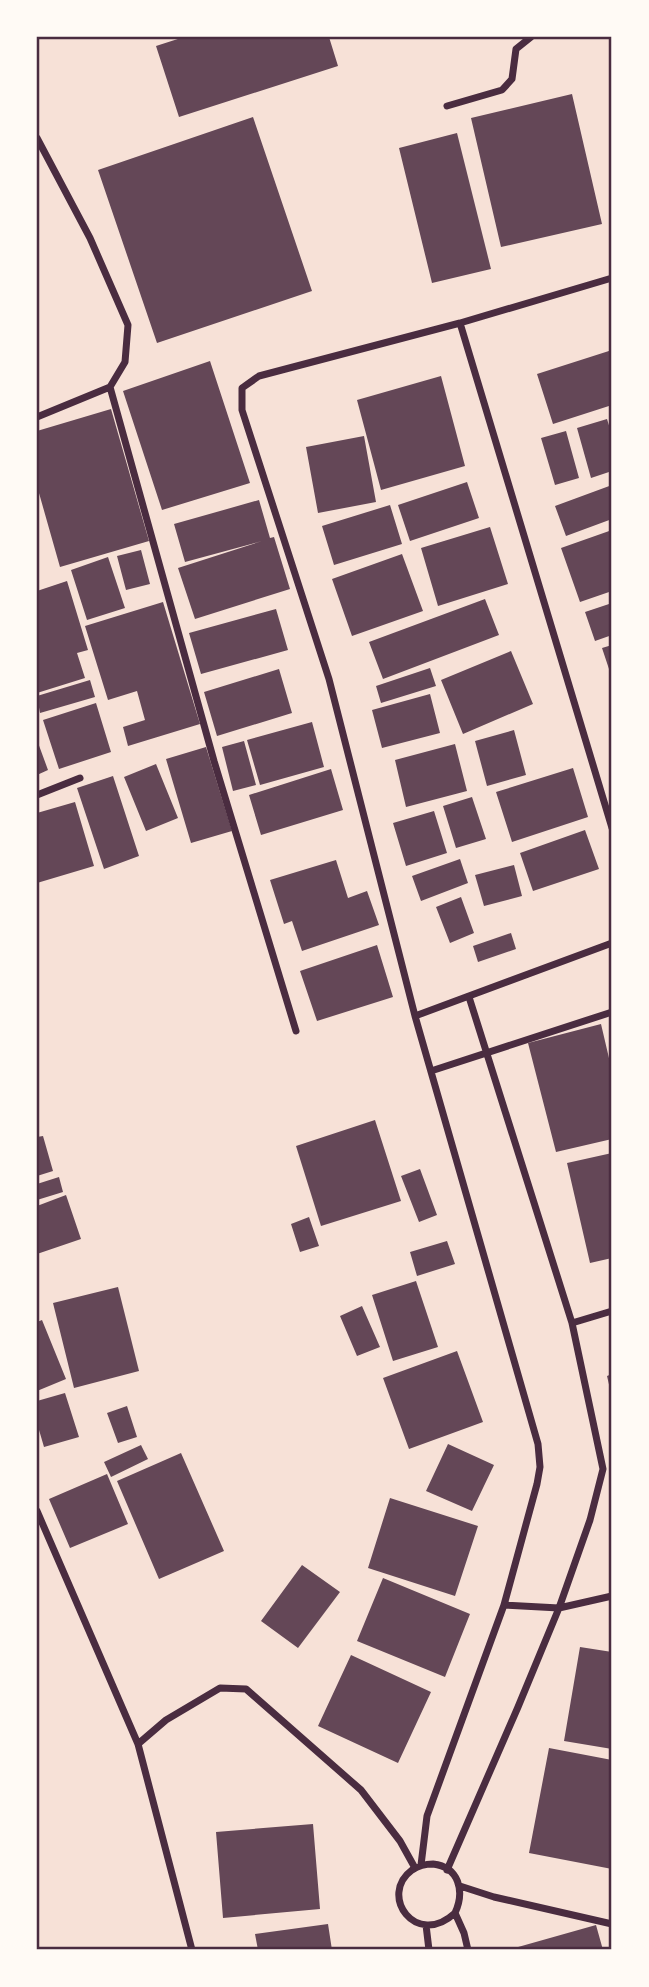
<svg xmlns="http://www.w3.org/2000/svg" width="649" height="1987" font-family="Overpass,sans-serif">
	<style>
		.building { fill: #644757 }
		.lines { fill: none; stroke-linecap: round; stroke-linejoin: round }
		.minor { stroke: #4a2c40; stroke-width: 7 }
		.neatline { fill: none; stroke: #4a2c40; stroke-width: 2.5 }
	</style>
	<rect width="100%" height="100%" fill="#f7e1d7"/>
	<!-- building -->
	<path class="building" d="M 184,37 L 329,37 L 338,66 L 179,117 L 156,46 Z
		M 572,94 L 602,224 L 501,247 L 471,118 Z
		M 253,117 L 312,291 L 157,343 L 98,170 Z
		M 457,133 L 491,269 L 432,283 L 399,148 Z
		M 612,350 L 612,405 L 553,424 L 537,374 Z
		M 210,361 L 250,483 L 162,510 L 123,391 Z
		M 441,376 L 465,466 L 381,490 L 357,400 Z
		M 111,409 L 149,541 L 60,567 L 37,486 L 37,431 Z
		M 607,419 L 612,435 L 612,471 L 591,478 L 577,428 Z
		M 566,431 L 579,478 L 555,485 L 541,438 Z
		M 364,436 L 376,502 L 318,513 L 306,447 Z
		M 467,482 L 479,518 L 410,541 L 398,505 Z
		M 612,485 L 612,519 L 566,536 L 555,506 Z
		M 259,500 L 270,538 L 274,537 L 290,589 L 195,619 L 178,568 L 262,541 L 185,562 L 174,524 Z
		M 390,505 L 402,544 L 334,565 L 322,526 Z
		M 490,527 L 508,584 L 438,606 L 421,548 Z
		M 612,530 L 612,591 L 580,602 L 561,548 Z
		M 141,550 L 150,584 L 126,590 L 117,556 Z
		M 402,554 L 423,611 L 352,636 L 332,579 Z
		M 108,557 L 125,608 L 87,620 L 71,570 Z
		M 67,581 L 88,650 L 77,653 L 85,678 L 37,693 L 37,591 Z
		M 485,599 L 499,635 L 383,679 L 369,642 Z
		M 163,602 L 200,724 L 128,746 L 123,727 L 145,720 L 137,691 L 108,700 L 85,626 Z
		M 612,603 L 612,635 L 595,641 L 585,612 Z
		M 276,609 L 288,650 L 201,674 L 189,633 Z
		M 612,645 L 612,678 L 602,648 Z
		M 511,651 L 533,704 L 463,734 L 441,680 Z
		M 430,668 L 436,686 L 381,703 L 376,686 Z
		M 279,669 L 292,713 L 217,736 L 204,692 Z
		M 90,680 L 95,697 L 40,713 L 37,696 Z
		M 430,694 L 440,733 L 382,748 L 372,710 Z
		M 96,703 L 111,752 L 59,769 L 43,720 Z
		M 312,722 L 324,767 L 260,785 L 247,740 Z
		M 514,730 L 526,775 L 487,786 L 475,741 Z
		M 37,740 L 48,770 L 37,775 Z
		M 244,741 L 256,785 L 233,791 L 222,747 Z
		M 455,744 L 467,791 L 406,807 L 395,760 Z
		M 206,747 L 232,831 L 191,843 L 166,759 Z
		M 156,764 L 178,818 L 146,831 L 124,777 Z
		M 573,768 L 588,817 L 512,842 L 496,792 Z
		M 331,769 L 343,810 L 261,835 L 249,795 Z
		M 113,776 L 139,856 L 104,869 L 77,788 Z
		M 472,797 L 486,839 L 456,848 L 443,806 Z
		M 75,802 L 94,866 L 37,883 L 37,813 Z
		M 434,811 L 447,853 L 406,866 L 393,823 Z
		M 585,830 L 599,869 L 533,891 L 520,853 Z
		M 460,859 L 468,883 L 421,901 L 412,876 Z
		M 336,860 L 348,898 L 367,891 L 379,925 L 302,951 L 292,921 L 284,924 L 270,880 Z
		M 514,865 L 522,896 L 484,906 L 475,875 Z
		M 461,897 L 474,933 L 450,943 L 436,907 Z
		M 511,933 L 516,949 L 478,962 L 473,946 Z
		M 377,945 L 393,997 L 317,1021 L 300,971 Z
		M 601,1024 L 612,1071 L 612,1139 L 556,1152 L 528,1043 Z
		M 375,1120 L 401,1201 L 321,1226 L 296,1146 Z
		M 43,1136 L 53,1171 L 37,1176 L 37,1137 Z
		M 612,1153 L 612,1258 L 590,1263 L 567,1163 Z
		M 420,1169 L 437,1215 L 419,1222 L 401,1176 Z
		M 59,1177 L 63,1192 L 37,1200 L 37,1184 Z
		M 66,1195 L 81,1239 L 37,1254 L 37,1206 Z
		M 309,1217 L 319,1246 L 300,1252 L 291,1224 Z
		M 447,1241 L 455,1264 L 417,1276 L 410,1252 Z
		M 416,1281 L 438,1347 L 393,1361 L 372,1295 Z
		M 118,1287 L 139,1371 L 74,1388 L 53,1303 Z
		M 362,1306 L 380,1347 L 357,1356 L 340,1316 Z
		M 42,1320 L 66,1379 L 37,1391 L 37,1322 Z
		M 457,1351 L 483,1422 L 409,1449 L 383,1378 Z
		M 612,1374 L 612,1392 L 611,1393 L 607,1376 Z
		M 65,1393 L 79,1437 L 44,1447 L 37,1423 L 37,1401 Z
		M 127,1406 L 137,1437 L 118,1443 L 107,1413 Z
		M 448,1444 L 494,1465 L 472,1511 L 426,1491 Z
		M 141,1445 L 148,1459 L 111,1477 L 104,1462 Z
		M 181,1453 L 224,1551 L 159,1579 L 117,1481 Z
		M 107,1474 L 128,1524 L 70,1548 L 49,1499 Z
		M 390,1498 L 478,1526 L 455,1596 L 368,1568 Z
		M 302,1565 L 340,1592 L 298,1648 L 261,1621 Z
		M 383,1578 L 470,1614 L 445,1677 L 357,1641 Z
		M 580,1647 L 612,1652 L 612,1749 L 564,1741 Z
		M 351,1655 L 431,1692 L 398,1763 L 318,1726 Z
		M 549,1748 L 612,1760 L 612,1869 L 529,1853 Z
		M 313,1824 L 320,1909 L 223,1918 L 216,1832 Z
		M 328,1924 L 332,1950 L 258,1950 L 255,1934 Z
		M 596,1925 L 603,1950 L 511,1950 L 511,1949 Z"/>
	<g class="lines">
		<!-- minor -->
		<path class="minor" d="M 447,106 L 502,90 L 512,79 L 516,49 L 531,37
			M 37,138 L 90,238 L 128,325 L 125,362 L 110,387 L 37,417
			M 460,323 L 612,828
			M 110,387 L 214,761 L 296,1031
			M 37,795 L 80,778
			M 415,1016 L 612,943
			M 431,1071 L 612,1012
			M 572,1323 L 612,1311
			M 37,1511 L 138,1744 L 192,1950
			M 504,1605 L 559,1608 L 612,1596
			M 138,1744 L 166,1720 L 220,1688 L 246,1689 L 361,1790 L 400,1841 L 415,1868
			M 421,1865 L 427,1816 L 504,1605 L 537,1484 L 540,1467 L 538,1444 L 415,1016 L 329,679 L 242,410 L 242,388 L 259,376 L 460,323 L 612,278
			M 447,1870 L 518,1707 L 559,1608 L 590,1520 L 603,1469 L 572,1323 L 469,997
			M 460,1886 L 494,1897 L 612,1924
			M 455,1913 C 416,1949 378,1895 412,1870 C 418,1866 425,1864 433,1864 C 459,1867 465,1891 455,1913 L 464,1933 L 468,1950
			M 426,1925 L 429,1950"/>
	</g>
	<!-- border -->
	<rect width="649" height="1987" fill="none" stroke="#fffaf5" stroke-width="77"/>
	<rect x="38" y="38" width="572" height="1910" class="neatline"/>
</svg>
